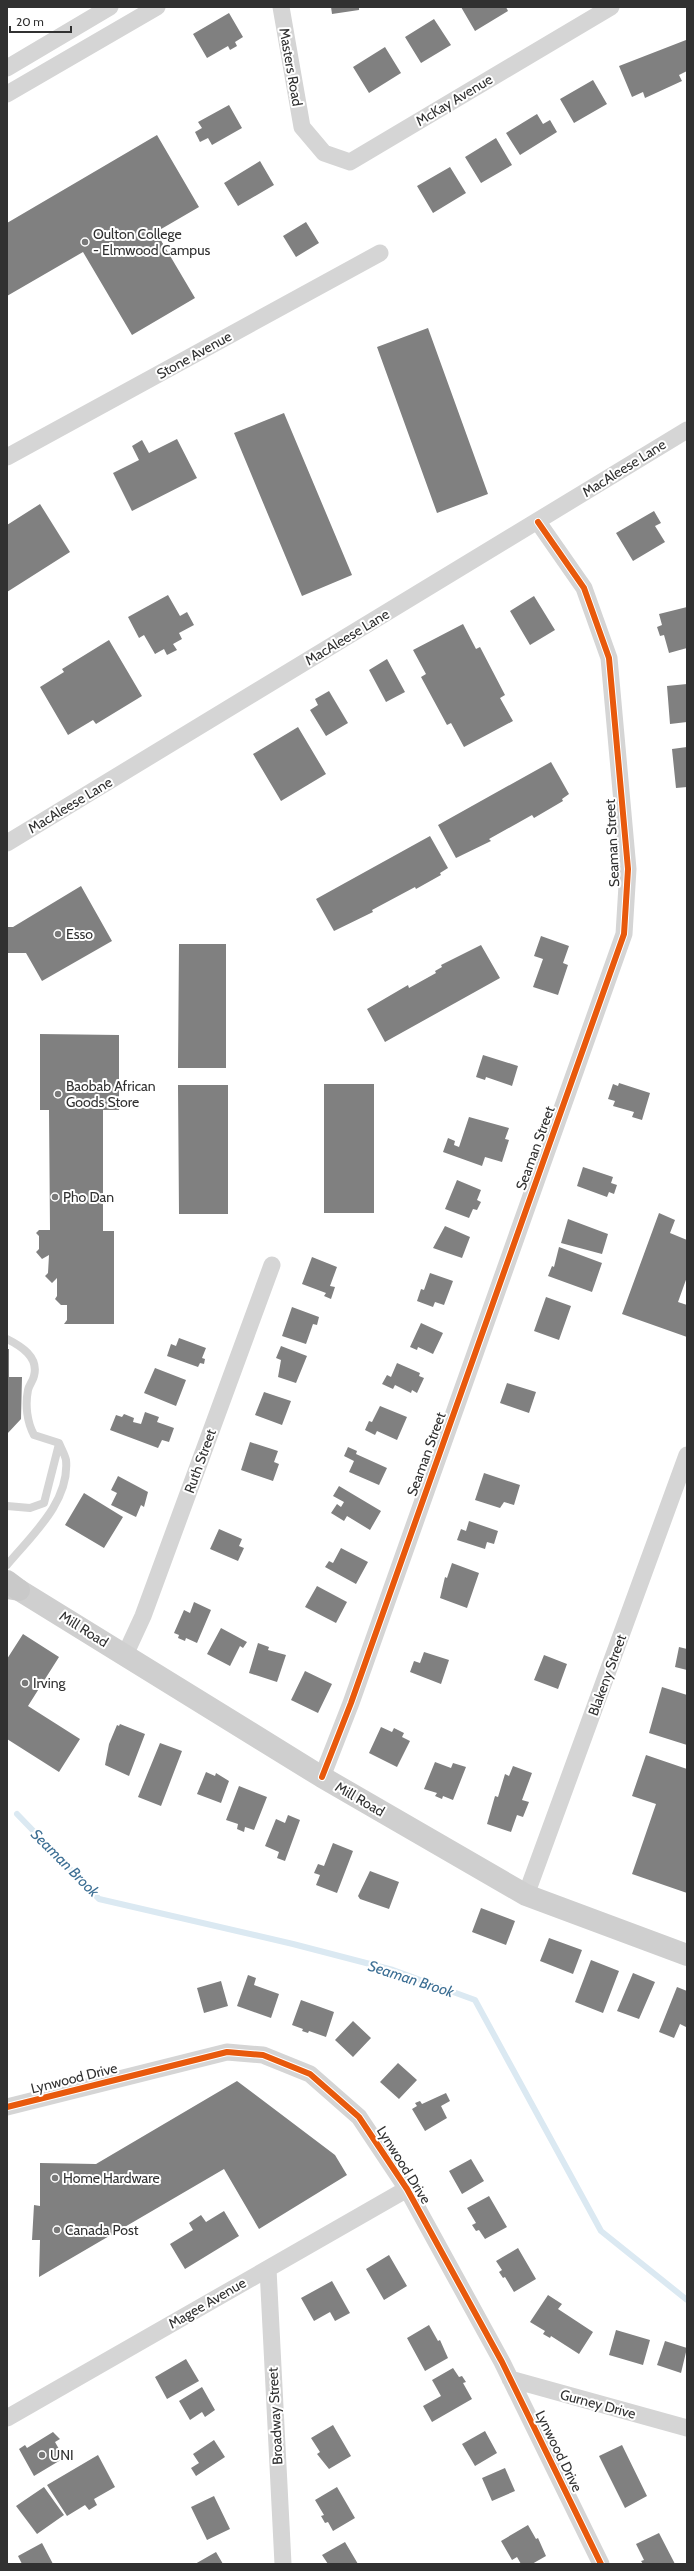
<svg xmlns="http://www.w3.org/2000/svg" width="694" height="2571" font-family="Cabin,sans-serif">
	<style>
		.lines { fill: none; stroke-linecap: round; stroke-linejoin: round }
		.stream { stroke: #dbe9f2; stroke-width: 6 }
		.building { fill: #808080 }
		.lane { stroke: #d5d5d5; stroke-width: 8 }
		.street { stroke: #d5d5d5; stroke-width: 17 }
		.secondary { stroke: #cfcfcf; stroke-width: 22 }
		.primary { stroke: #c9c9c9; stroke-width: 22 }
		.cycleway-casing { stroke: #fff; stroke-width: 8 }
		.cycleway { stroke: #e8590c; stroke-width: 6 }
		.poi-dot { fill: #797979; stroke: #fff; stroke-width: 1.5 }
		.labels { text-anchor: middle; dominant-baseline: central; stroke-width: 4; stroke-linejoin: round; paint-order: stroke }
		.street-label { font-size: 14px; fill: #313131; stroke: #fff }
		.poi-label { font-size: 14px; fill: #313131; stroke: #fff; text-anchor: start }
		.water-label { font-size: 15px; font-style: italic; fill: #3d6f94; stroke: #fff }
	</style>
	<rect width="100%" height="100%" fill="#fff"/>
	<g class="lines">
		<!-- stream -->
		<path class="stream" d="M 17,1814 L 99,1899 L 293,1944 L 393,1970 L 475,2000 L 601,2231 L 687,2300"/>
	</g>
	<!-- building -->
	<path class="building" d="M 331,7 L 359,7 L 359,10 L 332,14 Z
		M 461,7 L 506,7 L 508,11 L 475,31 Z
		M 229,13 L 243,37 L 235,42 L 237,46 L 230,50 L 228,46 L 207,58 L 193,34 Z
		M 434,19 L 451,45 L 421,63 L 405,37 Z
		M 686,40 L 687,71 L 679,75 L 682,81 L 645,98 L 643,92 L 632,97 L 619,66 Z
		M 385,47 L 401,73 L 369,93 L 353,67 Z
		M 593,80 L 607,104 L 574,123 L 560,99 Z
		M 229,105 L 242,128 L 212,145 L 208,138 L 200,142 L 195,132 L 202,128 L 198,122 Z
		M 537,114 L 543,124 L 550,120 L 557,132 L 520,155 L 506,133 Z
		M 157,135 L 199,207 L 156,232 L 195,298 L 132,335 L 83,252 L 7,296 L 7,223 Z
		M 496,138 L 512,165 L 481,183 L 465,157 Z
		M 260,161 L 274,185 L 238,206 L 224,183 Z
		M 450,167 L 466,193 L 433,213 L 417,186 Z
		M 306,222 L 319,243 L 296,257 L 283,236 Z
		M 428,328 L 488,494 L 437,513 L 377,347 Z
		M 284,413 L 352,575 L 302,596 L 234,433 Z
		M 177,439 L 197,478 L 132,511 L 113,473 L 139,460 L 132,446 L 142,440 L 149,453 Z
		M 40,504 L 70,552 L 7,592 L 7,525 Z
		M 654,511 L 661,523 L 655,526 L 665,542 L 633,561 L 616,533 Z
		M 168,595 L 180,616 L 187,612 L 194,625 L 179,633 L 182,639 L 173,644 L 177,650 L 167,655 L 164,649 L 155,654 L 144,635 L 139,638 L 128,617 Z
		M 534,596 L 555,630 L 530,645 L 510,611 Z
		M 687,607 L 687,648 L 669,653 L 664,635 L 660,636 L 657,627 L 662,625 L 659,614 Z
		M 463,624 L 476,649 L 480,647 L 505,695 L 500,698 L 513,721 L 464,747 L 451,723 L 447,725 L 421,677 L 426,674 L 413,650 Z
		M 109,640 L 142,696 L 96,724 L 93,720 L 68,735 L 40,687 L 64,672 L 62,669 Z
		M 387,659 L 405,692 L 386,702 L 369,670 Z
		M 687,684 L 687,722 L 670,724 L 667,686 Z
		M 329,691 L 348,723 L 326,736 L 310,710 L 318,705 L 315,699 Z
		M 298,727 L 326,774 L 281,801 L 253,754 Z
		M 687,747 L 687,787 L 676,788 L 672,749 Z
		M 551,762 L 569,794 L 562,799 L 563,801 L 534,818 L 532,815 L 489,839 L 491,841 L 456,858 L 438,825 Z
		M 430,836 L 448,868 L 440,873 L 441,875 L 416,889 L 415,887 L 372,910 L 373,912 L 334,931 L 316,899 Z
		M 81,886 L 112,941 L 42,981 L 26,953 L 7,953 L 7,927 L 13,927 Z
		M 541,936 L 569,946 L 563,963 L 568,965 L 558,995 L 533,987 L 543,959 L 534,956 Z
		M 179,944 L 226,944 L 226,1068 L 178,1068 Z
		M 481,945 L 500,978 L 385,1042 L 367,1009 L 408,985 L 409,988 L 436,973 L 435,971 L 442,967 L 441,965 Z
		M 40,1034 L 119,1035 L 119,1110 L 103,1110 L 103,1231 L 114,1231 L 114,1324 L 64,1324 L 67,1320 L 67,1305 L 61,1305 L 55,1299 L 57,1296 L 57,1278 L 52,1283 L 45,1276 L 48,1273 L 49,1255 L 42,1259 L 36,1252 L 39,1249 L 39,1236 L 36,1233 L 39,1230 L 50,1230 L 49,1110 L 40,1110 Z
		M 483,1055 L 518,1066 L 512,1086 L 486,1077 L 485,1080 L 476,1077 Z
		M 619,1083 L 650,1093 L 642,1120 L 632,1117 L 634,1112 L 613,1106 L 615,1101 L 608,1099 L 613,1084 L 618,1086 Z
		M 324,1084 L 374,1084 L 374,1213 L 324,1213 Z
		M 178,1085 L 228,1085 L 228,1214 L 179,1214 Z
		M 469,1117 L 509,1128 L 505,1139 L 509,1140 L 502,1162 L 485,1157 L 482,1166 L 443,1152 L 448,1138 L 455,1141 L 454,1145 L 459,1147 Z
		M 583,1167 L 613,1177 L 611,1183 L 617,1185 L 614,1194 L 609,1192 L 607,1197 L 577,1186 Z
		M 457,1180 L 481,1190 L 477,1200 L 481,1202 L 477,1210 L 473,1209 L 469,1218 L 445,1209 Z
		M 659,1213 L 675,1220 L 670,1233 L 687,1240 L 687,1277 L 678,1302 L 687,1305 L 687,1337 L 622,1314 Z
		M 568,1219 L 608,1234 L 602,1254 L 561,1243 Z
		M 445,1226 L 470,1237 L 462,1258 L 433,1248 Z
		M 559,1247 L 602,1263 L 592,1292 L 548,1276 L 552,1266 L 554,1267 Z
		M 312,1257 L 337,1267 L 330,1286 L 335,1287 L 331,1299 L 324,1296 L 326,1293 L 302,1284 Z
		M 430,1273 L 453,1281 L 444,1305 L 435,1302 L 433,1307 L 417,1301 L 421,1289 L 424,1290 Z
		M 546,1297 L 571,1306 L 559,1340 L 534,1331 Z
		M 292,1307 L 319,1317 L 317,1325 L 313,1324 L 306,1344 L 282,1336 Z
		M 421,1323 L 443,1333 L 433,1354 L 418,1347 L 417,1350 L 410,1347 Z
		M 179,1338 L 206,1348 L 202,1358 L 205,1359 L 204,1364 L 200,1363 L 198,1367 L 167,1356 L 171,1344 L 176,1346 Z
		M 281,1346 L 307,1356 L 296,1383 L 278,1377 L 281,1360 L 276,1358 Z
		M 7,1349 L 9,1349 L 9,1377 L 22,1377 L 21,1419 L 7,1434 Z
		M 397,1363 L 420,1373 L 419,1376 L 424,1378 L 417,1393 L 412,1390 L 411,1393 L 395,1385 L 393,1389 L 382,1384 L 387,1375 L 391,1377 Z
		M 155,1368 L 186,1380 L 176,1406 L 144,1393 Z
		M 507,1383 L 536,1392 L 529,1413 L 500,1403 Z
		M 264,1392 L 291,1401 L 282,1425 L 255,1415 Z
		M 380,1406 L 407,1417 L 397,1440 L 377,1431 L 375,1435 L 365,1430 L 369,1421 L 372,1422 Z
		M 145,1412 L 159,1417 L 157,1422 L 174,1428 L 169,1442 L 162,1440 L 158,1448 L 110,1430 L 116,1415 L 122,1417 L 124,1414 L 134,1418 L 133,1422 L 141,1424 Z
		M 250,1442 L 278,1451 L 274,1462 L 279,1464 L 273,1481 L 241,1470 Z
		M 348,1447 L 357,1451 L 356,1454 L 387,1468 L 379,1485 L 349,1472 L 354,1461 L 344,1456 Z
		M 484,1473 L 520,1485 L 514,1505 L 504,1502 L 500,1508 L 475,1500 Z
		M 118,1476 L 148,1492 L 144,1507 L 141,1505 L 136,1517 L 111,1505 L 117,1493 L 111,1490 Z
		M 339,1486 L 381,1511 L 370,1530 L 347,1516 L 344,1521 L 331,1513 L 337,1504 L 341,1507 L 344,1502 L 333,1496 Z
		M 84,1493 L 123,1517 L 104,1548 L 65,1525 Z
		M 469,1521 L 498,1531 L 494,1544 L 487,1542 L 485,1549 L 457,1540 L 461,1529 L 466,1531 Z
		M 219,1529 L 242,1539 L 239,1546 L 244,1548 L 238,1561 L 210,1549 Z
		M 341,1548 L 368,1562 L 356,1584 L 325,1567 L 329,1561 L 333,1563 Z
		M 452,1563 L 479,1573 L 467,1608 L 440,1598 L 445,1577 L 447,1578 Z
		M 317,1586 L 347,1602 L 336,1623 L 305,1607 Z
		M 194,1602 L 211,1610 L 197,1643 L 186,1638 L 185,1641 L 178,1638 L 179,1635 L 174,1633 L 184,1610 L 190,1613 Z
		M 221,1628 L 247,1642 L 243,1648 L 240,1646 L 230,1666 L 207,1654 Z
		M 23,1634 L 59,1657 L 28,1706 L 80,1739 L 59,1772 L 7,1739 L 7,1659 Z
		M 258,1643 L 269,1647 L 268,1650 L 286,1655 L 277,1682 L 249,1673 Z
		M 679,1647 L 687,1649 L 687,1670 L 675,1667 Z
		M 424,1652 L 449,1660 L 441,1684 L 410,1672 L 414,1661 L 420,1663 Z
		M 544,1655 L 567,1664 L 558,1689 L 534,1680 Z
		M 305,1671 L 332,1684 L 318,1713 L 291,1700 Z
		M 662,1687 L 687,1695 L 687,1745 L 649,1733 Z
		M 120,1724 L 145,1734 L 129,1776 L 105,1765 L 109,1744 L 117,1725 L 119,1726 Z
		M 381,1727 L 392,1732 L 394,1728 L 404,1733 L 402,1737 L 410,1741 L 397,1767 L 369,1753 Z
		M 160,1743 L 182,1751 L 161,1806 L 138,1797 Z
		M 646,1755 L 687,1769 L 687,1893 L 632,1874 L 656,1804 L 632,1796 Z
		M 435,1762 L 451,1768 L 453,1763 L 466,1767 L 453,1800 L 443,1796 L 442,1799 L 435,1796 L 437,1793 L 424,1789 Z
		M 513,1766 L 532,1773 L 522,1800 L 529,1802 L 523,1817 L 517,1815 L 511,1832 L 487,1824 L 495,1796 L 498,1797 L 505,1774 L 509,1776 Z
		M 206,1772 L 215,1776 L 216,1773 L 229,1781 L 221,1803 L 197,1794 Z
		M 239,1786 L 267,1797 L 254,1830 L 245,1827 L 244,1832 L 237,1829 L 238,1824 L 226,1820 Z
		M 288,1815 L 300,1820 L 285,1861 L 277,1858 L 279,1852 L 265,1846 L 276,1819 L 285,1823 Z
		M 333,1843 L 353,1851 L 337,1893 L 316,1885 L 320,1875 L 314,1873 L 318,1864 L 324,1866 Z
		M 370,1871 L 399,1882 L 389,1909 L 360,1899 L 358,1896 Z
		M 481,1908 L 515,1921 L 506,1945 L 472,1932 Z
		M 549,1938 L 582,1950 L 573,1974 L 540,1961 Z
		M 591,1960 L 619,1971 L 603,2013 L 575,2002 Z
		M 633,1973 L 655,1982 L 639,2019 L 617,2011 Z
		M 248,1975 L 256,1978 L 254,1985 L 279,1994 L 271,2018 L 237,2006 Z
		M 221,1981 L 228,2006 L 204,2013 L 197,1988 Z
		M 677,1987 L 687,1991 L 687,2025 L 686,2027 L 680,2024 L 674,2038 L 659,2032 Z
		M 301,2000 L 334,2012 L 326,2037 L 309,2031 L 308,2033 L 302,2031 L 303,2029 L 292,2025 Z
		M 353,2021 L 371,2038 L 353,2057 L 335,2040 Z
		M 398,2063 L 417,2080 L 399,2099 L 380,2082 Z
		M 237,2081 L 335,2155 L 347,2175 L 259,2229 L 224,2169 L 39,2277 L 40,2240 L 32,2240 L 34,2205 L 40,2206 L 40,2163 L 96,2164 Z
		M 446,2093 L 450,2101 L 441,2106 L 447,2118 L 425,2131 L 412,2109 L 417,2106 L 415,2103 L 420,2101 L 422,2104 Z
		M 471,2159 L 484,2181 L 462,2194 L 449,2171 Z
		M 489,2196 L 507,2227 L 485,2239 L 479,2230 L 476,2231 L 472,2225 L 476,2223 L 467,2208 Z
		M 224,2211 L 239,2236 L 185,2269 L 170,2244 L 193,2230 L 189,2223 L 201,2215 L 206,2222 Z
		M 518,2248 L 536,2279 L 514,2292 L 505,2277 L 503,2278 L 499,2272 L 502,2270 L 496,2261 Z
		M 389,2255 L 407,2286 L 384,2300 L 366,2269 Z
		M 332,2281 L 350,2313 L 335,2321 L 330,2312 L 314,2321 L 301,2298 Z
		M 548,2295 L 562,2304 L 558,2309 L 593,2332 L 579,2354 L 551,2336 L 550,2338 L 543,2334 L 545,2331 L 530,2322 Z
		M 429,2325 L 438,2341 L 440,2340 L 448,2358 L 425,2371 L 407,2338 Z
		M 616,2330 L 650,2340 L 643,2365 L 609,2355 Z
		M 665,2341 L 687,2348 L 681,2373 L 657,2365 Z
		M 186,2359 L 199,2381 L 167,2399 L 155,2377 Z
		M 453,2368 L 459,2377 L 462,2376 L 466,2382 L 463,2383 L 472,2399 L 432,2422 L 423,2406 L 441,2396 L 432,2380 Z
		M 202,2387 L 215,2410 L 205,2417 L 202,2412 L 190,2420 L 179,2401 Z
		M 333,2425 L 351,2456 L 329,2469 L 317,2454 L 320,2452 L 311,2438 Z
		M 485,2431 L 497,2453 L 475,2466 L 462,2444 Z
		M 53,2432 L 60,2439 L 55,2442 L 64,2458 L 34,2476 L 19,2449 L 25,2445 L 27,2448 Z
		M 214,2440 L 225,2457 L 196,2476 L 191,2468 L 199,2463 L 193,2454 Z
		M 622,2445 L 647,2496 L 625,2508 L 599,2456 Z
		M 98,2455 L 115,2487 L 94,2499 L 97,2505 L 89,2510 L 85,2505 L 67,2516 L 47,2485 Z
		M 505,2468 L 515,2491 L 492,2501 L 482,2478 Z
		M 44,2487 L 64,2515 L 37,2534 L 16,2506 Z
		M 337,2487 L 355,2518 L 333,2531 L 328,2522 L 325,2523 L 321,2516 L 324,2515 L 315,2500 Z
		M 214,2496 L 230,2529 L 207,2540 L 191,2507 Z
		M 528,2525 L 536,2539 L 538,2538 L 546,2556 L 532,2564 L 521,2564 L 517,2557 L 512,2560 L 501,2541 Z
		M 659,2533 L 675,2564 L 643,2564 L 641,2561 L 644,2560 L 636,2544 Z
		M 345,2542 L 358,2564 L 328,2564 L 322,2555 Z
		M 42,2543 L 53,2564 L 22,2564 L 18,2556 Z
		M 216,2552 L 223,2564 L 195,2564 Z"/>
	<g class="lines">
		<!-- lane -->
		<path class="lane" d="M 7,1339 C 21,1346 39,1357 34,1376 C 33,1381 29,1385 28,1390 C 25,1405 27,1422 34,1435 L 59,1443 C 61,1448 65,1455 66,1460 C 70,1502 31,1536 7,1565
			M 7,1506 L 30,1508 L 44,1503 L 59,1444"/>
		<!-- street -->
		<path class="street" d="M 281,7 L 302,127 L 324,153 L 350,162 L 611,7
			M 7,68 L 110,7
			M 7,94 L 157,7
			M 7,457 L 380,253
			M 7,843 L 687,430
			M 125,1655 L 143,1616 L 272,1265
			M 322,1777 L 351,1703 L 624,934 L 628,869 L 609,658 L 584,588 L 538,522
			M 526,1895 L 687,1455
			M 7,2107 L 227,2052 L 263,2055 L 310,2074 L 359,2117 L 407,2189 L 502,2362 L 601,2564
			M 268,2269 L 283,2564
			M 510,2379 L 687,2428
			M 7,2418 L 407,2189"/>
		<!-- secondary -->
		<path class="secondary" d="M 7,1588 L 19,1590 L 322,1777 L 526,1895 L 687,1955"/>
		<!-- primary -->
		<path class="primary" d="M 7,1581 L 19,1590"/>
		<!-- cycleway casing -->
		<g class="cycleway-casing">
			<path id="cycleway" d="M 322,1777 L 351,1703 L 624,934 L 628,869 L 609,658 L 584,588 L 538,522
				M 7,2107 L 227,2052 L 263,2055 L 310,2074 L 359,2117 L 407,2189 L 502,2362 L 601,2564"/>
		</g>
		<!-- cycleway -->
		<use href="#cycleway" class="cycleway"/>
	</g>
	<!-- markers -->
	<g class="poi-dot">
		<circle cx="85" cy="242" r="4"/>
		<circle cx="58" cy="934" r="4"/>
		<circle cx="58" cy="1094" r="4"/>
		<circle cx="55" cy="1197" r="4"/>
		<circle cx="25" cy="1683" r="4"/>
		<circle cx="55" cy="2178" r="4"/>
		<circle cx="57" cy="2230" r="4"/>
		<circle cx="42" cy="2455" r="4"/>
	</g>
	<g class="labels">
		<!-- street labels -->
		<g class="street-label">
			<text transform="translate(291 67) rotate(80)">Masters Road</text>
			<text transform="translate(454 100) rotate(-31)">McKay Avenue</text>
			<text transform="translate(194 355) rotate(-29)">Stone Avenue</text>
			<text transform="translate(624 468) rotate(-32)">MacAleese Lane</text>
			<text transform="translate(347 637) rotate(-31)">MacAleese Lane</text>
			<text transform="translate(70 805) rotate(-31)">MacAleese Lane</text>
			<text transform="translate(612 843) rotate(-93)">Seaman Street</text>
			<text transform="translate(535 1148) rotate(-70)">Seaman Street</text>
			<text transform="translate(426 1454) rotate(-70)">Seaman Street</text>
			<text transform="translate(200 1461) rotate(-70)">Ruth Street</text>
			<text transform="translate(84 1629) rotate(32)">Mill Road</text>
			<text transform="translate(607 1675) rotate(-70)">Blakeny Street</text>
			<text transform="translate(360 1799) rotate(30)">Mill Road</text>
			<text transform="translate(74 2078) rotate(-14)">Lynwood Drive</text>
			<text transform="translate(404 2165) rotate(58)">Lynwood Drive</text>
			<text transform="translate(207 2303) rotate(-30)">Magee Avenue</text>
			<text transform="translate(598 2404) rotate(15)">Gurney Drive</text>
			<text transform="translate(275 2416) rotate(-93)">Broadway Street</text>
			<text transform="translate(559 2451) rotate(64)">Lynwood Drive</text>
		</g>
		<!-- poi labels -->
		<g class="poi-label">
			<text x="93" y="234">Oulton College<tspan x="93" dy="16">- Elmwood Campus</tspan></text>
			<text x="66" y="934">Esso</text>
			<text x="66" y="1086">Baobab African<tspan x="66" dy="16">Goods Store</tspan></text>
			<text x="63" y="1197">Pho Dan</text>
			<text x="33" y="1683">Irving</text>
			<text x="63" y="2178">Home Hardware</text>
			<text x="65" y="2230">Canada Post</text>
			<text x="50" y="2455">UNI</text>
		</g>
		<!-- water labels -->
		<g class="water-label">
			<text transform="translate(65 1863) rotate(45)">Seaman Brook</text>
			<text transform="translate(411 1979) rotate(18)">Seaman Brook</text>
		</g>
	</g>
	<!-- border -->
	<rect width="694" height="2571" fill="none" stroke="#313131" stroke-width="16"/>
	<!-- scale -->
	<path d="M10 26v6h61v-6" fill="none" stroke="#313131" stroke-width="2"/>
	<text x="16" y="26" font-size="12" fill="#313131" stroke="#ffffff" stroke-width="3" paint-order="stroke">20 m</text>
</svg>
